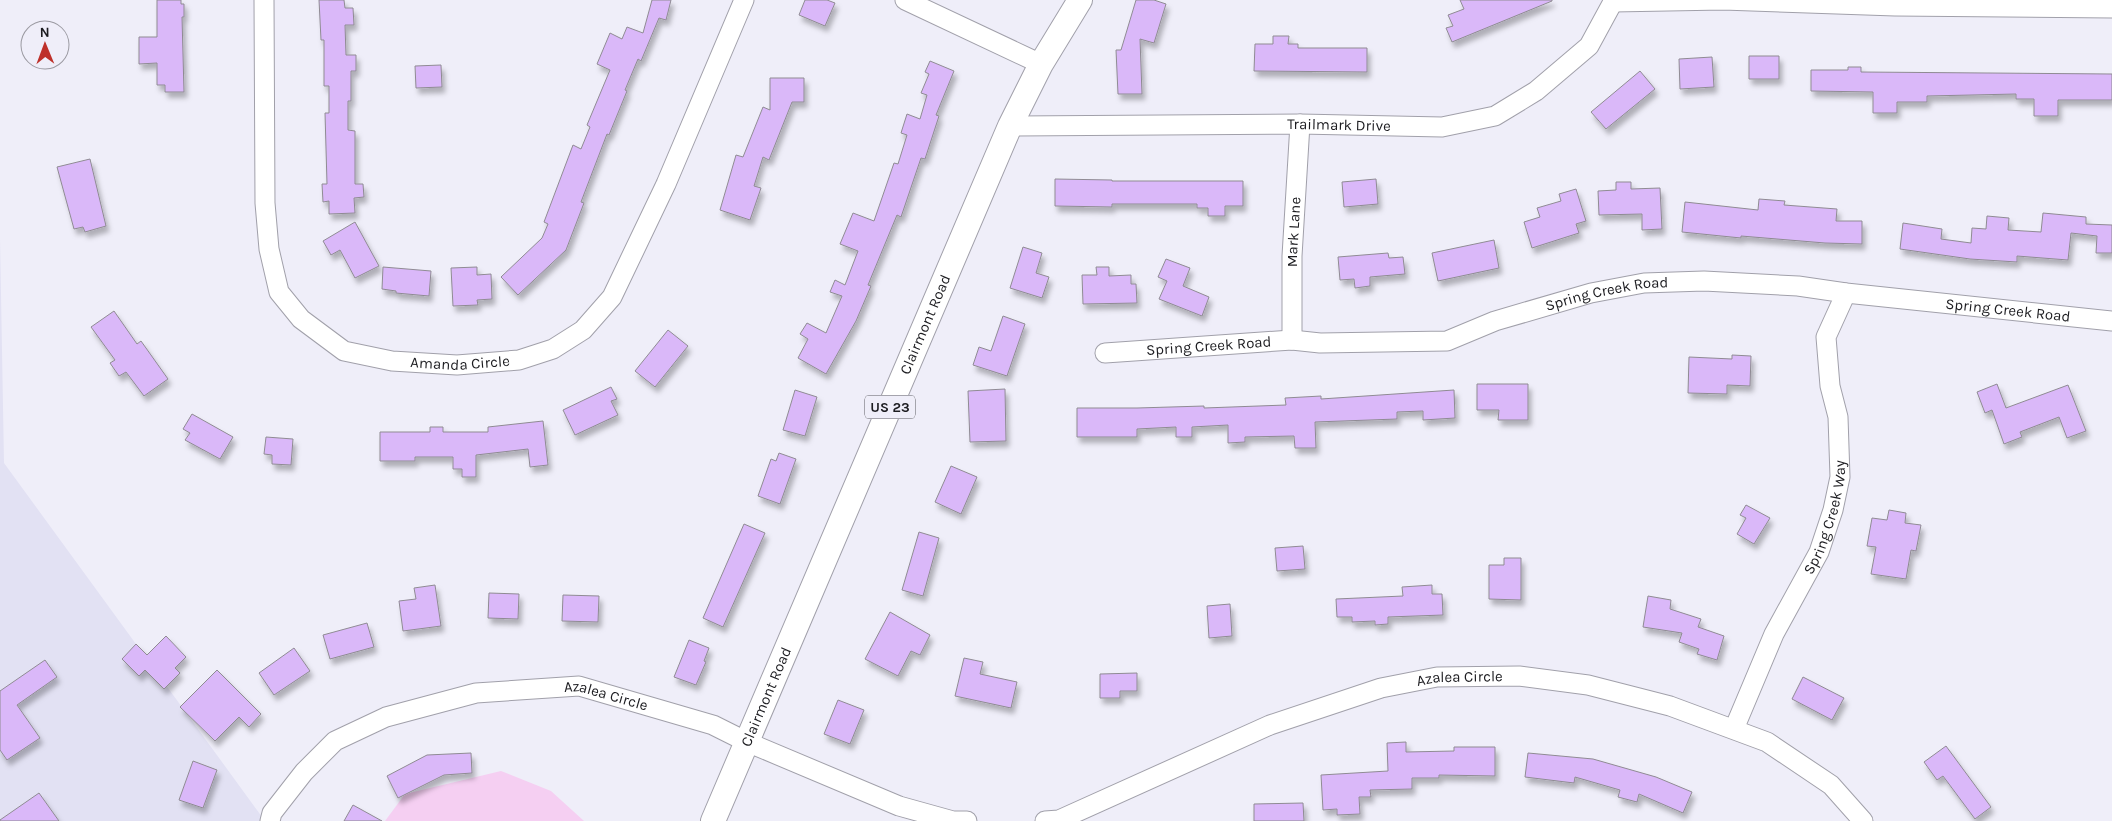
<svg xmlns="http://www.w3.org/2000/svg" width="2112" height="821" font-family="Karla,sans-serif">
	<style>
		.built { fill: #e2e1f3 }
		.green { fill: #f5cff2 }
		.building { fill: #dab8f9; stroke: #8f8b93; filter: url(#shadow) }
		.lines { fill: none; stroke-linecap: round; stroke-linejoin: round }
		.minor-casing { stroke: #a1a0aa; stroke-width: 21 }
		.major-casing { stroke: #a1a0aa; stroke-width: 26 }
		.minor { stroke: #fff; stroke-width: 19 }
		.major { stroke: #fff; stroke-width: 24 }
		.labels { text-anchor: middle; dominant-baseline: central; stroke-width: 4; stroke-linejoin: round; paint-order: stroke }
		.shield { fill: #efeef9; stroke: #5b5b61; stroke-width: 1 }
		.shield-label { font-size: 14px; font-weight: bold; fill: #1c1c20 }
		.street-label { font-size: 15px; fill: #1c1c20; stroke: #efeef9 }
	</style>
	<defs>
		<filter id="shadow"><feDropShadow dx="3" dy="5.5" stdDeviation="2.5" flood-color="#0004"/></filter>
	</defs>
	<rect width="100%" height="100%" fill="#efeef9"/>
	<!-- built -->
	<path class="built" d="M 0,238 L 4,463 L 265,821 L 0,821 Z"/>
	<!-- green -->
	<path class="green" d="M 501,771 L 551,791 L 584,821 L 385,821 L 405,794 Z"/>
	<!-- building -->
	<path class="building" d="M 157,0 L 181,0 L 181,4 L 184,4 L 184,17 L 182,17 L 184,92 L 165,92 L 165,85 L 157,85 L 157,63 L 139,64 L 139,37 L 157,37 Z
		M 319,0 L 344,0 L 345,8 L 353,8 L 354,25 L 345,25 L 346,55 L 356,55 L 356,71 L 351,71 L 351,101 L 348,101 L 348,130 L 355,131 L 355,184 L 363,184 L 364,197 L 354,198 L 355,213 L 329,214 L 329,201 L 323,202 L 322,184 L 327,184 L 325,113 L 329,113 L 329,86 L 324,86 L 324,40 L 321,40 Z
		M 652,0 L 671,0 L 666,20 L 659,18 L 641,61 L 638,59 L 625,90 L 627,91 L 609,135 L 607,134 L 581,202 L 584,203 L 566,250 L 518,295 L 501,277 L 542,238 L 548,224 L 544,222 L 573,145 L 581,149 L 590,127 L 587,125 L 610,70 L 597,64 L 610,33 L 622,39 L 627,27 L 643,33 Z
		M 805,0 L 827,0 L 835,3 L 825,26 L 799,15 Z
		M 1136,0 L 1154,0 L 1166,4 L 1154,43 L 1140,39 L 1142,94 L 1118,94 L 1116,50 L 1121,50 Z
		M 1460,0 L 1552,0 L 1552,1 L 1452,42 L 1446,28 L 1453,26 L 1448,15 L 1464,9 Z
		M 1273,36 L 1289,36 L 1288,44 L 1298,44 L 1298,48 L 1367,48 L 1367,72 L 1254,71 L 1255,44 L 1273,44 Z
		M 1749,56 L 1779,56 L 1779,79 L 1749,79 Z
		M 1712,57 L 1714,87 L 1680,89 L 1679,59 Z
		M 930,61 L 954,71 L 936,115 L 939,116 L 925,159 L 921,158 L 901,217 L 897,215 L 868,285 L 871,286 L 856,321 L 826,374 L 798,358 L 808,339 L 800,334 L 807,323 L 826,333 L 842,296 L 830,292 L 835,280 L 845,285 L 858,251 L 840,244 L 853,213 L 874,221 L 894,163 L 898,164 L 907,135 L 901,133 L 907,114 L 920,119 L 927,95 L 921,93 L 929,74 L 925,72 Z
		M 441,65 L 442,87 L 416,88 L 415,66 Z
		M 1848,67 L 1861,67 L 1861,72 L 2112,74 L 2112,100 L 2058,100 L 2058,116 L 2034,116 L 2034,99 L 2016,99 L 2016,94 L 1927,96 L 1927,102 L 1897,102 L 1897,113 L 1873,113 L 1873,92 L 1811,91 L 1811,70 L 1848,70 Z
		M 1640,71 L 1655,89 L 1606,129 L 1591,112 Z
		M 770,78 L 804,78 L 804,102 L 792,102 L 769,160 L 763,157 L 754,186 L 761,188 L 750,220 L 720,210 L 736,155 L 743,157 L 763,107 L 770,110 Z
		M 90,159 L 106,226 L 85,232 L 83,227 L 74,229 L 57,167 Z
		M 1055,179 L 1112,180 L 1112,181 L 1243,181 L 1243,206 L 1225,206 L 1225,216 L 1208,216 L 1208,208 L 1197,208 L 1197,204 L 1112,204 L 1112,207 L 1055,206 Z
		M 1376,179 L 1378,204 L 1344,207 L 1342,182 Z
		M 1616,182 L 1631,182 L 1631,189 L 1660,188 L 1662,229 L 1642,230 L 1642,214 L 1599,215 L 1598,191 L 1616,190 Z
		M 1576,189 L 1586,221 L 1576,224 L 1579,233 L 1532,248 L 1524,222 L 1540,217 L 1537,208 L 1561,201 L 1559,194 Z
		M 1759,199 L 1785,201 L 1784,205 L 1837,209 L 1836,221 L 1862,221 L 1862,244 L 1825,243 L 1741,236 L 1741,238 L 1682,232 L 1685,202 L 1758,210 Z
		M 2043,213 L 2086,217 L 2086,224 L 2112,225 L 2112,253 L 2096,253 L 2097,236 L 2071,233 L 2068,260 L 2017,256 L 2017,262 L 1970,259 L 1900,249 L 1903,223 L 1942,229 L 1941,239 L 1971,243 L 1972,228 L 1986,229 L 1987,216 L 2009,218 L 2008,230 L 2041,232 Z
		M 355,222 L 379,266 L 355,278 L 340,250 L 331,255 L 323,241 Z
		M 1494,240 L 1499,268 L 1438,281 L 1432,253 Z
		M 1023,247 L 1042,253 L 1036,273 L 1049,277 L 1042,298 L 1010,288 Z
		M 1388,253 L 1389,258 L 1403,257 L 1405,274 L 1370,277 L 1370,286 L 1355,288 L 1354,279 L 1340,280 L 1338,257 Z
		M 1166,259 L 1190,268 L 1183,286 L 1209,297 L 1202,316 L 1159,299 L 1167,281 L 1158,277 Z
		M 383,267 L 431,271 L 429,296 L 396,293 L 396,291 L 382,289 Z
		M 477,267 L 477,275 L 491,274 L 492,299 L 477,300 L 478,305 L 453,306 L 451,268 Z
		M 1096,267 L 1109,267 L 1109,276 L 1131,275 L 1131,284 L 1136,284 L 1137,303 L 1083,304 L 1082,275 L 1097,275 Z
		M 114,311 L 137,344 L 141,341 L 168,379 L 144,396 L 126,372 L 119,376 L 110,363 L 115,360 L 91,327 Z
		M 1003,316 L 1025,324 L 1007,376 L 973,365 L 979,347 L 991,351 Z
		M 668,330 L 688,346 L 655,387 L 635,371 Z
		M 1732,355 L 1751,356 L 1750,386 L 1727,385 L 1727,394 L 1688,393 L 1689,357 L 1732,359 Z
		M 1477,384 L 1528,384 L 1528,420 L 1498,420 L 1499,410 L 1477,410 Z
		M 1997,384 L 2006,408 L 2068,385 L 2086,431 L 2067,438 L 2059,417 L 2020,432 L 2022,437 L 2004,444 L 1992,410 L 1985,413 L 1977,392 Z
		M 611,387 L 617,399 L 611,401 L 618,415 L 575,435 L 563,410 Z
		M 1005,389 L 1006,441 L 970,442 L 968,391 Z
		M 795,390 L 817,397 L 805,436 L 783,430 Z
		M 1454,390 L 1455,418 L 1423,420 L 1423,411 L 1397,412 L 1397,419 L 1315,422 L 1316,448 L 1295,448 L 1294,436 L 1245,437 L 1245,442 L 1228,443 L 1228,425 L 1192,427 L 1192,437 L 1176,437 L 1176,427 L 1137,429 L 1137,437 L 1077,437 L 1077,408 L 1137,408 L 1204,406 L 1204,408 L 1286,405 L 1285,398 L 1321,396 L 1321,399 Z
		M 192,414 L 233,437 L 220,459 L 185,440 L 190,433 L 183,429 Z
		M 543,421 L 548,465 L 530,467 L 528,449 L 476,455 L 476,477 L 462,477 L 462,469 L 453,469 L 453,457 L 415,457 L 415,461 L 380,461 L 380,432 L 430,432 L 430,427 L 443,427 L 443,432 L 488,432 L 488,427 Z
		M 266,437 L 293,439 L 291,465 L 272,464 L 272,455 L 264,454 Z
		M 779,453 L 796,459 L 780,504 L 758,496 L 771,459 L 776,461 Z
		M 951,466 L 977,477 L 961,514 L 935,502 Z
		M 1746,505 L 1770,518 L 1754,544 L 1737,534 L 1746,518 L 1740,515 Z
		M 1889,510 L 1906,513 L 1905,523 L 1921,525 L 1916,551 L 1911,550 L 1906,579 L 1871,574 L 1876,547 L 1867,546 L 1872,518 L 1887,520 Z
		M 744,524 L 765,533 L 723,627 L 703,618 Z
		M 919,532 L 939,538 L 923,596 L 902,590 Z
		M 1303,546 L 1305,569 L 1277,571 L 1275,548 Z
		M 1504,558 L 1521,558 L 1521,600 L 1489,599 L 1489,565 L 1504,565 Z
		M 435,585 L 441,626 L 403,631 L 399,601 L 416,599 L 414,588 Z
		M 1432,585 L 1432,594 L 1442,594 L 1443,615 L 1388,617 L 1388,624 L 1375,625 L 1375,621 L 1352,622 L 1352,617 L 1337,617 L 1336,599 L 1403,596 L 1402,587 Z
		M 489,593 L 519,594 L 518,619 L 488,618 Z
		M 563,595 L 599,596 L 598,622 L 562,621 Z
		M 1648,596 L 1671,600 L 1670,609 L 1701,619 L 1698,627 L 1724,636 L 1717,660 L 1697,654 L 1699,649 L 1679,642 L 1682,633 L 1643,627 Z
		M 1230,604 L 1232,636 L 1209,638 L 1207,606 Z
		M 890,612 L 930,635 L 920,655 L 911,651 L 898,676 L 865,659 Z
		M 367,623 L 374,647 L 330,659 L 323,635 Z
		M 166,636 L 186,657 L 175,668 L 180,673 L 164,689 L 145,670 L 139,676 L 122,659 L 136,644 L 147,655 Z
		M 689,640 L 709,648 L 704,661 L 706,662 L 696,685 L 674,677 Z
		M 294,648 L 310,671 L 274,695 L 259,673 Z
		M 964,658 L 983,662 L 980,674 L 1017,682 L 1011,708 L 955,696 Z
		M 45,660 L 57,677 L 17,705 L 40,738 L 7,760 L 0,750 L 0,691 Z
		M 217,670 L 261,714 L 249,727 L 239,717 L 215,741 L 180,707 Z
		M 1137,673 L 1137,691 L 1120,691 L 1120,698 L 1100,698 L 1100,674 Z
		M 1803,677 L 1844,698 L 1832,720 L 1792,699 Z
		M 838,700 L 864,710 L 850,744 L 824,734 Z
		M 1406,742 L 1406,752 L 1454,751 L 1454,747 L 1495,747 L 1495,776 L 1439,775 L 1439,778 L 1412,778 L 1412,789 L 1370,790 L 1371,797 L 1359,797 L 1360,814 L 1337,815 L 1337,809 L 1323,810 L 1321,775 L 1388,771 L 1387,743 Z
		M 1946,746 L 1991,807 L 1975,819 L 1943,776 L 1937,780 L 1924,762 Z
		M 471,753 L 472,773 L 444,775 L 398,798 L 387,776 L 427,755 Z
		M 1528,753 L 1593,759 L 1656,777 L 1692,792 L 1683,813 L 1639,794 L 1637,802 L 1618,797 L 1620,790 L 1575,777 L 1574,783 L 1525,777 Z
		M 193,761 L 217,770 L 203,808 L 179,800 Z
		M 39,793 L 59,821 L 0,821 L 0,820 Z
		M 1303,803 L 1304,821 L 1254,821 L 1254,804 Z
		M 353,805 L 382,821 L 344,821 Z"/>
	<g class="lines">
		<!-- minor casing -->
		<g class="minor-casing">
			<g id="minor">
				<path id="s1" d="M 264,0 L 265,203 L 269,249 L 279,292 L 301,319 L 344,351 L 392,361 L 457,365 L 519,360 L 553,349 L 583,330 L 612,297 L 666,184 L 744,0"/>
				<path d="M 905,0 L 1041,64"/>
				<path d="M 1613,2 L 1723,0 L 1895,6 L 2112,8"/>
				<path id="s2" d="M 1010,126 L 1300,124 L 1442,127 L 1495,116 L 1536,91 L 1589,46 L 1614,0"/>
				<path id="s3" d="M 1292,340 L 1292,256 L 1300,124"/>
				<path id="s4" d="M 1105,353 L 1292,340 L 1320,343 L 1447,341 L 1495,321 L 1591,293 L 1644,283 L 1704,281 L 1798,286 L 1846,293 L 2112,321"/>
				<path id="s5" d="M 1734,729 L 1774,634 L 1819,552 L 1833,510 L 1840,477 L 1838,417 L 1830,386 L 1826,337 L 1846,293"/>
				<path id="s6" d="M 270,821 L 272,813 L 304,772 L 335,741 L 386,717 L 476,693 L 579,686 L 713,725 L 747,742 L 899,806 L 953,821 L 967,821"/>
				<path id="s7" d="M 1045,821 L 1059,820 L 1270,725 L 1381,688 L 1437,677 L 1519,676 L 1588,685 L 1670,706 L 1767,742 L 1831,785 L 1863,821"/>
			</g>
		</g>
		<!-- major casing -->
		<g class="major-casing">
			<g id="major">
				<path id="s8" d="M 713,821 L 1010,126 L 1041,64 L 1080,0"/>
			</g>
		</g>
		<!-- minor -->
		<use href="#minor" class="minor"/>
		<!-- major -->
		<use href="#major" class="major"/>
	</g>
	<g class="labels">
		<!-- shield labels -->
		<rect class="shield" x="865" y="395.5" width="50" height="23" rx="4"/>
		<g class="shield-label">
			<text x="890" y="407">US 23</text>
		</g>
		<!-- street labels -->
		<g class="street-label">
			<text stroke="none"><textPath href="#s2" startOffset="329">Trailmark Drive</textPath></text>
			<text stroke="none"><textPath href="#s3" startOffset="108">Mark Lane</textPath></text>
			<text stroke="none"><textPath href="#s4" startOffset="510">Spring Creek Road</textPath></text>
			<text stroke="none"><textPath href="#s4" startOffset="914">Spring Creek Road</textPath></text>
			<text stroke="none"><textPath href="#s8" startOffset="540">Clairmont Road</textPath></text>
			<text stroke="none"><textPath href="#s4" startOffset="104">Spring Creek Road</textPath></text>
			<text stroke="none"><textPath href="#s1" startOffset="499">Amanda Circle</textPath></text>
			<text stroke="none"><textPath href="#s5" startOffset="232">Spring Creek Way</textPath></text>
			<text stroke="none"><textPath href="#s7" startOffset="442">Azalea Circle</textPath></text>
			<text stroke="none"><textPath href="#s6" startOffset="385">Azalea Circle</textPath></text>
			<text stroke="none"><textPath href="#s8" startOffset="135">Clairmont Road</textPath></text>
		</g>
	</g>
	<!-- north arrow -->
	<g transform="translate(45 45) rotate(359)"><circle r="24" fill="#efeef9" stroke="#9b9aa2"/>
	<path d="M0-4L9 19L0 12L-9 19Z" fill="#be302a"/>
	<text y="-8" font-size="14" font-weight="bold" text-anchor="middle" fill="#1c1c20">N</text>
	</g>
</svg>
